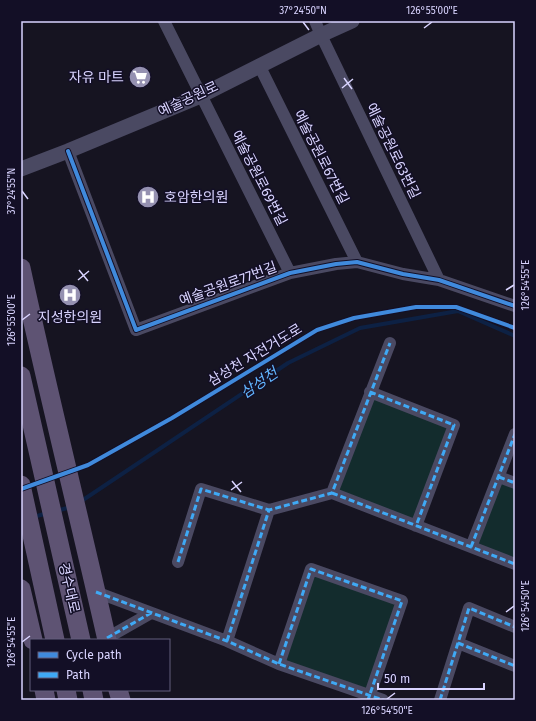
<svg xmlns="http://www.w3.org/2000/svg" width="536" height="721" font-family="'Fira Sans','Noto Sans KR',sans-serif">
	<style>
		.green { fill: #132c2d }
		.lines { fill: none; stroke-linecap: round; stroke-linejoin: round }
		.stream { stroke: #0d2144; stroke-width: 4 }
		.minor { stroke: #4a4962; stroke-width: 12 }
		.tertiary { stroke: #4a4962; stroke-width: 15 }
		.primary { stroke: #5e5373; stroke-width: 19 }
		.quiet { stroke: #3fa9f5; stroke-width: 3; stroke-dasharray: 6 3; stroke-linecap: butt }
		.cycleway-casing { stroke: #130f26; stroke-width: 6 }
		.cycleway { stroke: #408adc; stroke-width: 4 }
		.ticks { fill: none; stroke: #d9d4ff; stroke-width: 1.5 }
		.labels { text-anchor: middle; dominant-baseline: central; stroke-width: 3; stroke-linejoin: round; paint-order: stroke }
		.poi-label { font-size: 14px; fill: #d9d4ff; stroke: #130f26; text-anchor: end }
		.street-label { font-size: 14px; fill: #d9d4ff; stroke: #130f26 }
		.water-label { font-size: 15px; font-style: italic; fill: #62b6ff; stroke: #130f26 }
		.neatline { fill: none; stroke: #d9d4ff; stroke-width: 1.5 }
		.ticks-label { font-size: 10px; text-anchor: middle; fill: #d9d4ff }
	</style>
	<rect width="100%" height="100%" fill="#161421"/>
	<!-- green -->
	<path class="green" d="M 370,392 L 454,425 L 416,526 L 332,493 Z
		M 499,477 L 515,483 L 515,564 L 471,547 Z
		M 311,569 L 402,601 L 370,695 L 279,664 Z"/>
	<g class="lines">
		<!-- stream -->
		<path class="stream" d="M 80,502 L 288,363 L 360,328 L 458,311 L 515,336
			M 56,511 L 71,507
			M 33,517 L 48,513"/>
		<!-- minor -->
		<path class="minor" d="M 164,21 L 290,273
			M 315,21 L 321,35 L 439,280
			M 259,65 L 357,262
			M 68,151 L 136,330 L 290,273 L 336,264 L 357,262 L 403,274 L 439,280 L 515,306
			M 370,392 L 454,425 L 416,526
			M 499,477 L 515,483
			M 332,493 L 515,564
			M 471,547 L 515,434
			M 178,562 L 201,489 L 269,510
			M 96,592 L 227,641 L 279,664 L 383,700
			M 107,638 L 151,613
			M 227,641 L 269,510 L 332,493 L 390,343
			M 458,643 L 515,666
			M 279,664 L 311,569 L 402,601 L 368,700
			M 440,700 L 469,608 L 515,627"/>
		<!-- tertiary -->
		<path class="tertiary" d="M 21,169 L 68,151 L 198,97 L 321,35 L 352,21"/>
		<!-- primary -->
		<path class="primary" d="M 21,268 C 48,393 79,516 107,640
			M 21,376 L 81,640
			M 21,485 L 55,640
			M 21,589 L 33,640
			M 44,690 L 46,700
			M 66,690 L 68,700
			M 92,690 L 94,700
			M 118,690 L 121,700"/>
		<!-- quiet -->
		<path class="quiet" d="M 370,392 L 454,425 L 416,526
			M 499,477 L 515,483
			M 332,493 L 515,564
			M 471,547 L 515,434
			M 178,562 L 201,489 L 269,510
			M 96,592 L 227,641 L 279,664 L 383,700
			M 107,638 L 151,613
			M 227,641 L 269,510 L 332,493 L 390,343
			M 458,643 L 515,666
			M 279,664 L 311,569 L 402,601 L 368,700
			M 440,700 L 469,608 L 515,627"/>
		<!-- cycleway casing -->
		<g class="cycleway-casing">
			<path id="cycleway" d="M 68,151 L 136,330 L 290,273 L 336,264 L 357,262 L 403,274 L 439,280 L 515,306
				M 21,489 L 88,465 L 172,418 L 317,330 L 354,318 L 416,307 L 456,307 L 515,328"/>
		</g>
		<!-- cycleway -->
		<use href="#cycleway" class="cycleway"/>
	</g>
	<!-- ticks -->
	<path class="ticks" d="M 303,22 L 309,30M 424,28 L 432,22M 344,78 L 352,89M 342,88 L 353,79M 22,191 L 28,199M 79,270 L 88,281M 78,280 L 89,271M 506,290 L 514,285M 22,320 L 30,314M 232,481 L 241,492M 231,490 L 242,482M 506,612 L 514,606M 22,642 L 30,636M 387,699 L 395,693"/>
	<!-- icons -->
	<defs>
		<g id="supermarket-disc" transform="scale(1.15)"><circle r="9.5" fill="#9591b1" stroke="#130f26"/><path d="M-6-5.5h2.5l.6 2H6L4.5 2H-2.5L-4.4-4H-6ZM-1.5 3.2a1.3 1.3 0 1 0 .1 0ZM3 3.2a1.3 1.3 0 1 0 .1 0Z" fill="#fff"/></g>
		<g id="hospital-disc" transform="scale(1.15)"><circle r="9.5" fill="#9591b1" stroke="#130f26"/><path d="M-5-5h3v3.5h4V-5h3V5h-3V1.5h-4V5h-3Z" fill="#fff"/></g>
	</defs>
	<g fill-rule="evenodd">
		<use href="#supermarket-disc" x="140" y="77"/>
		<use href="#hospital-disc" x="148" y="197"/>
		<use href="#hospital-disc" x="70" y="295"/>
	</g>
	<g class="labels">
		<!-- poi labels -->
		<g class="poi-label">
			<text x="124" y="77">자유 마트</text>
			<text x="164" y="197" text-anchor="start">호암한의원</text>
			<text x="70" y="317" text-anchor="middle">지성한의원</text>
		</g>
		<!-- street labels -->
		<g class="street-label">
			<text transform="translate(188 99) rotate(-25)">예술공원로</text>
			<text transform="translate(393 151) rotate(64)">예술공원로63번길</text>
			<text transform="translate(321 157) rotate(63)">예술공원로67번길</text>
			<text transform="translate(259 178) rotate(63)">예술공원로69번길</text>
			<text transform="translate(228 284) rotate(-20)">예술공원로77번길</text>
			<text transform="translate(255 355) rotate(-31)">삼성천 자전거도로</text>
			<text transform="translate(69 588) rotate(77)">경수대로</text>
		</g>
		<!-- water labels -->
		<g class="water-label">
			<text transform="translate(259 383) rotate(-34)">삼성천</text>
		</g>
	</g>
	<!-- border -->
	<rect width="536" height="721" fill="none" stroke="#130f26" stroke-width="44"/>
	<!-- legend -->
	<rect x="30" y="639" width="140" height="52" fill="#130f26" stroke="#625e7d"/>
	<rect x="38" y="652" width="20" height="6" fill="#408adc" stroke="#625e7d"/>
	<text x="66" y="659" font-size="12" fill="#d9d4ff">Cycle path</text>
	<rect x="38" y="672" width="20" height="6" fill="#3fa9f5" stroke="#625e7d"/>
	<text x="66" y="679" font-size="12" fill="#d9d4ff">Path</text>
	<!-- scale -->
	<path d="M378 683v6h106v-6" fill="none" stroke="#d9d4ff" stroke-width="2"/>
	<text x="384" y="683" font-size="12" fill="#d9d4ff" stroke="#130f26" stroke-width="3" paint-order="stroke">50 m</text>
	<rect x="22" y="22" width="492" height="677" class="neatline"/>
	<g class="ticks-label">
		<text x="303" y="14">37°24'50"N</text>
		<text x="432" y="14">126°55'00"E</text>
		<text transform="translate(11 191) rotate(-90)" y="4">37°24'55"N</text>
		<text transform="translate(525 285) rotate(-90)" y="4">126°54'55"E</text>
		<text transform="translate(11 320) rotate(-90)" y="4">126°55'00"E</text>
		<text transform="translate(525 606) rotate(-90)" y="4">126°54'50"E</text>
		<text transform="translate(11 642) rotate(-90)" y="4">126°54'55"E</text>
		<text x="387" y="714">126°54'50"E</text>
	</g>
</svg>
